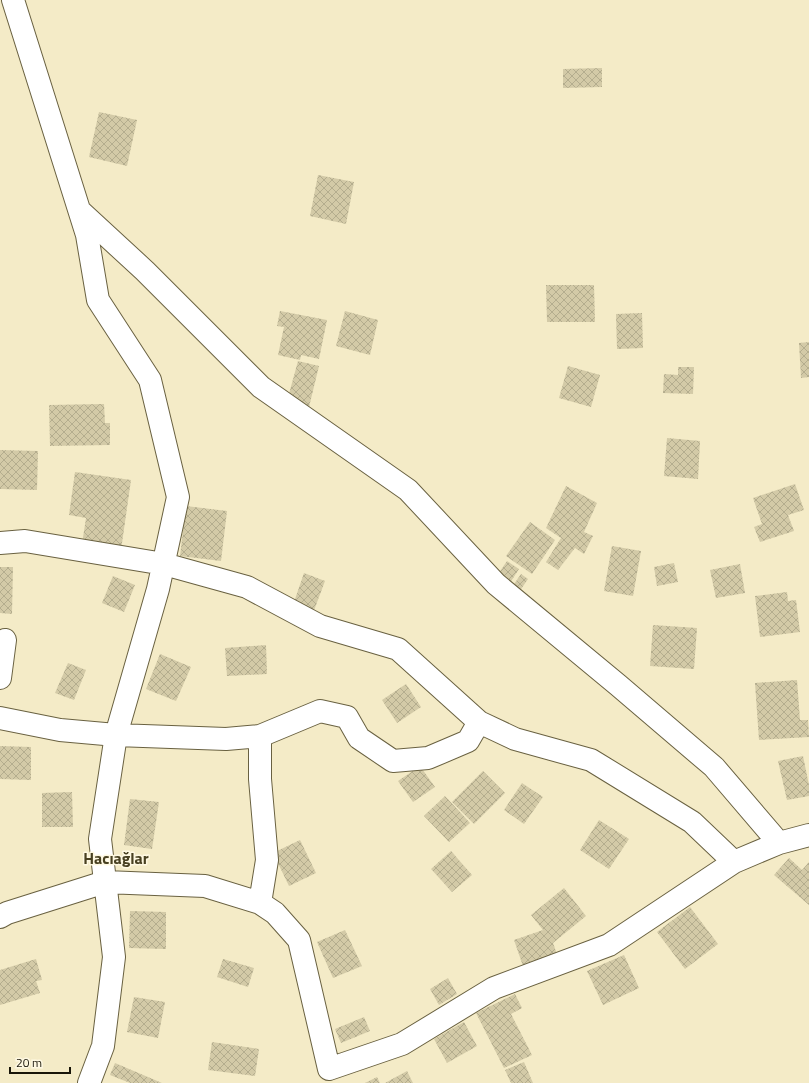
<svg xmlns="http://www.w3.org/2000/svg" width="809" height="1083" font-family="'Titillium Web',sans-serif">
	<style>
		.building { fill: url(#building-cross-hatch) }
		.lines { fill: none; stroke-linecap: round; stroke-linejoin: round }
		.minor-casing { stroke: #696141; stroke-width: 24 }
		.minor { stroke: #fff; stroke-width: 22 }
		.labels { text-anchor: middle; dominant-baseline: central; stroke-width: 3; stroke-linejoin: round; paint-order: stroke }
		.quarter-label { font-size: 16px; font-weight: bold; fill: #484021; stroke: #fef8e2 }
	</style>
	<defs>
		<pattern id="building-cross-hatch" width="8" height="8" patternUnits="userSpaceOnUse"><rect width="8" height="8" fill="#d3caa7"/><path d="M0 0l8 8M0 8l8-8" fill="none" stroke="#b4ad8e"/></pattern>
	</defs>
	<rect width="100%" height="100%" fill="#f4ebc7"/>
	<!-- building -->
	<path class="building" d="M 602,68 L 602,87 L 563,88 L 563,69 Z
		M 99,112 L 137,120 L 127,166 L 89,157 Z
		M 318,175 L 354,182 L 346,224 L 310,216 Z
		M 546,285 L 594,285 L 595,322 L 547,322 Z
		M 280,311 L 327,320 L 319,359 L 301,355 L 300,360 L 278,355 L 284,327 L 277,326 Z
		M 345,311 L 378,320 L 370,355 L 336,346 Z
		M 642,313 L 643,348 L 617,349 L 616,314 Z
		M 809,342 L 809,377 L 801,378 L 799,343 Z
		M 298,361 L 319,366 L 309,407 L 287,401 Z
		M 568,366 L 600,375 L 591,407 L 559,398 Z
		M 678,367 L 694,367 L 693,394 L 663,393 L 664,374 L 678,375 Z
		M 104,404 L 105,423 L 110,423 L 110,445 L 50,446 L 49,405 Z
		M 667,438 L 700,441 L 698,479 L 664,476 Z
		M 0,450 L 38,451 L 37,490 L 0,489 Z
		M 75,472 L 131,480 L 121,550 L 82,544 L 86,518 L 69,515 Z
		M 795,484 L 804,510 L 788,515 L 794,531 L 760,542 L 754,527 L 762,524 L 753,498 Z
		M 566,486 L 597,503 L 584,532 L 593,536 L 584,554 L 575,548 L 558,570 L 546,562 L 561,538 L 546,528 Z
		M 186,506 L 227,511 L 221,561 L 180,556 Z
		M 530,522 L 555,540 L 532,574 L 506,556 Z
		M 612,546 L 641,551 L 633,596 L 604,591 Z
		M 507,561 L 519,569 L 508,586 L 496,577 Z
		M 674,563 L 678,582 L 657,586 L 654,567 Z
		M 740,564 L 745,593 L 716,598 L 710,570 Z
		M 0,567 L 13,567 L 12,614 L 0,613 Z
		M 304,573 L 325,581 L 313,613 L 293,605 Z
		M 521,574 L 528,579 L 517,595 L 510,590 Z
		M 113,576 L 135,585 L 124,612 L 102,603 Z
		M 787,592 L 788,601 L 796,600 L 800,632 L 760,637 L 755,596 Z
		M 653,625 L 697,628 L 694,669 L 650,666 Z
		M 266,645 L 267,674 L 227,676 L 225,648 Z
		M 160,654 L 191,667 L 176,701 L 146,689 Z
		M 68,663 L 86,670 L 74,700 L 55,693 Z
		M 797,680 L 800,720 L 808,720 L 809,737 L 759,740 L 755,683 Z
		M 406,684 L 421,707 L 397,723 L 382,700 Z
		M 0,746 L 31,747 L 31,780 L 0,779 Z
		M 803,756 L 809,785 L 809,796 L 787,800 L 778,761 Z
		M 420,766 L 435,787 L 413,802 L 398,781 Z
		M 483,771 L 505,793 L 474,824 L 452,802 Z
		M 522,783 L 543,797 L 524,824 L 504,810 Z
		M 72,792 L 73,827 L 42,827 L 42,793 Z
		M 445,796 L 470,823 L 449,842 L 424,816 Z
		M 130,799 L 159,802 L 152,849 L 124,845 Z
		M 599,820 L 629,839 L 609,869 L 580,850 Z
		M 300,840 L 316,873 L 289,886 L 273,853 Z
		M 451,851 L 472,875 L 452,892 L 431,869 Z
		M 789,858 L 802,870 L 809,862 L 809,905 L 774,875 Z
		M 564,888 L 586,916 L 553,943 L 545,933 L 553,943 L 558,957 L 524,969 L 514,940 L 543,930 L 531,915 Z
		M 690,907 L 718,944 L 685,969 L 657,932 Z
		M 130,911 L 166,912 L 166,949 L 129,948 Z
		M 345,930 L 362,966 L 333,978 L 317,942 Z
		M 624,955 L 639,988 L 603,1005 L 587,971 Z
		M 36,959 L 42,980 L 36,981 L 40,993 L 0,1005 L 0,970 Z
		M 223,959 L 254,968 L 248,987 L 217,977 Z
		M 448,978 L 457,994 L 439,1005 L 430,989 Z
		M 515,994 L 522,1008 L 511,1014 L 532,1055 L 504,1068 L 476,1013 Z
		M 134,997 L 165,1002 L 158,1038 L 127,1032 Z
		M 364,1017 L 370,1031 L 341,1043 L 335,1029 Z
		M 464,1022 L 477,1046 L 447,1063 L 434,1039 Z
		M 212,1042 L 259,1049 L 255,1076 L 208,1070 Z
		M 524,1062 L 533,1083 L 511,1083 L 505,1070 Z
		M 115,1063 L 162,1083 L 130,1083 L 110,1075 Z
		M 407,1071 L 413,1083 L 385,1083 Z
		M 377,1077 L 380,1083 L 365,1083 Z"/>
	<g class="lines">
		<!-- minor casing -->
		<g class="minor-casing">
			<path id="minor" d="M 13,0 L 87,235 L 98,300 L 150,380 L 178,497 L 158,589 L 116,735 L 100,839 L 114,957 L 103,1046 L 89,1083
				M 80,211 L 145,271 L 261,387 L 408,490 L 496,584 L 618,685 L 714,767 L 779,843
				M 0,543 L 25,541 L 164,564 L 247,587 L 320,626 L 398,649 L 479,722 L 515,739 L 591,760 L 692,822 L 734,862
				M 0,678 L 5,640
				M 0,718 L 60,730 L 116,735 L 226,739 L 260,736 L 320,711 L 347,717 L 359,738 L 393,761 L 428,758 L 468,741 L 479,722
				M 260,903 L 267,860 L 260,779 L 260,736
				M 0,917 L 7,913 L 105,882 L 205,886 L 260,903 L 275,913 L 299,940 L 329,1069 L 402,1044 L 494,988 L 609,945 L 734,862 L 779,843 L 809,835"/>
		</g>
		<!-- minor -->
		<use href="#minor" class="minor"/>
	</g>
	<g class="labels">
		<!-- quarter labels -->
		<g class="quarter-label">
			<text x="116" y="858">Hacıağlar</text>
		</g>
	</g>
	<!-- scale -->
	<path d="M10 1067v6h60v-6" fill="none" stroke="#181508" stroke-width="2"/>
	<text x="16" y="1067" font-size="12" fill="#181508" stroke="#fef8e2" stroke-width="3" paint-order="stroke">20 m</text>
</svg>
